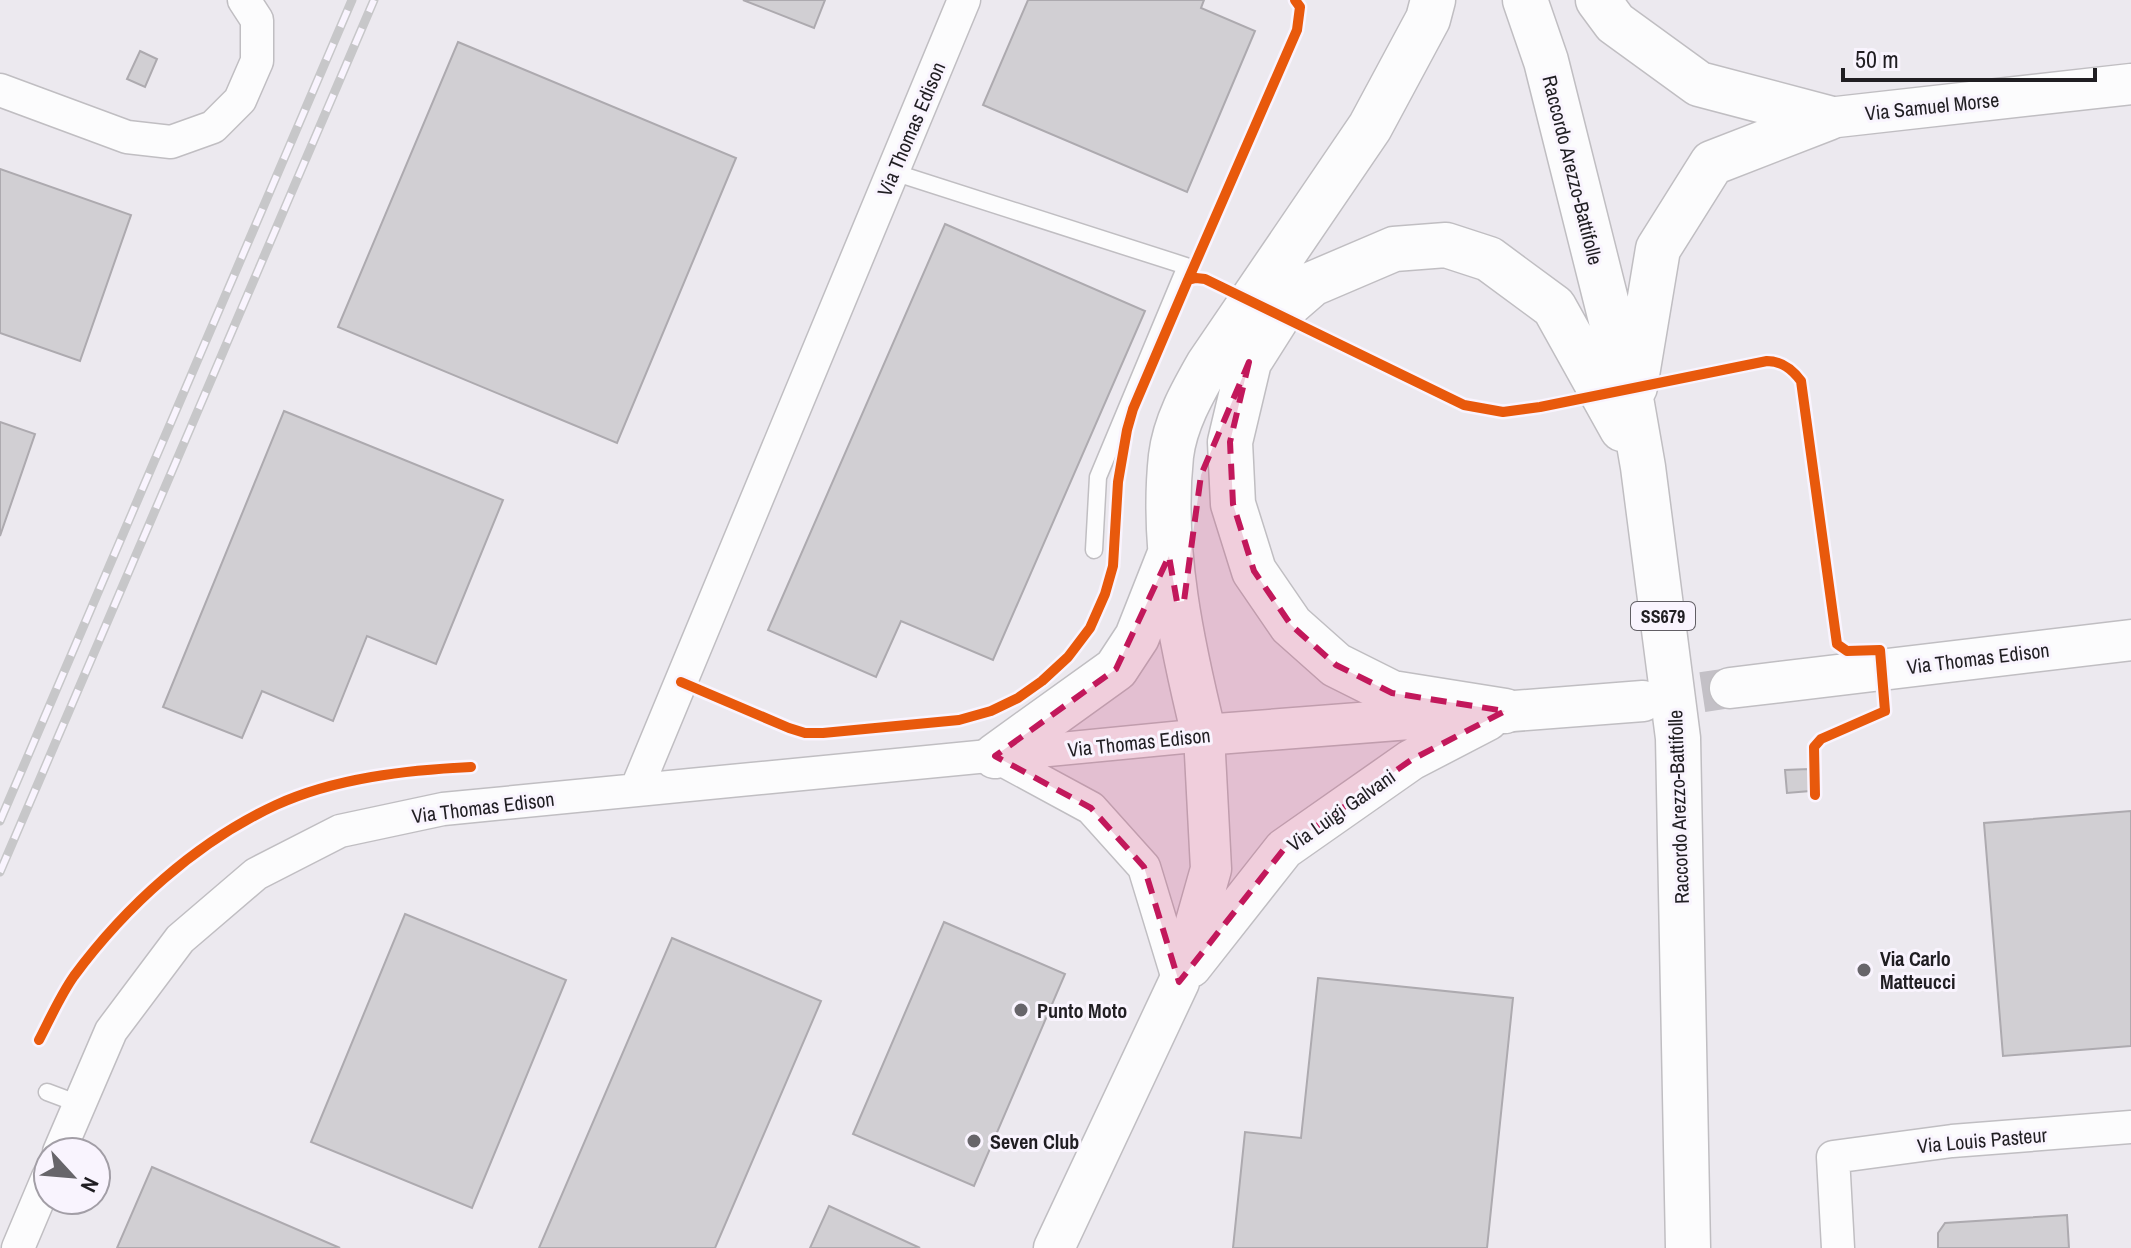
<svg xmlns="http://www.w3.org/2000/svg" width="2131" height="1248" font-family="'Archivo Narrow',sans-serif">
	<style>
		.building { fill: #d1cfd3; stroke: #adaaaf; stroke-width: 2 }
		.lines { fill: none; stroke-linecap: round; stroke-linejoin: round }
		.tertiary-tunnel { stroke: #c3c0c6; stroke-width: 40; stroke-dasharray: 40 20; stroke-linecap: butt }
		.service-casing { stroke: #c0bec2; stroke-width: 19 }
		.minor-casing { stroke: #c0bec2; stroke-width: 35 }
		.tertiary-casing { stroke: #c0bec2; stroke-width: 43 }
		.primary-casing { stroke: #c0bec2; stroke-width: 47 }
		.service { stroke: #fcfcfd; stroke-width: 16 }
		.minor { stroke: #fcfcfd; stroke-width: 32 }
		.tertiary { stroke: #fcfcfd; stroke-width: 40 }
		.primary { stroke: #fcfcfd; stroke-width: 44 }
		.rail-casing { stroke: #c7c7c9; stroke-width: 9 }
		.rail { stroke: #f9f4fe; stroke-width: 6; stroke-dasharray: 18; stroke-linecap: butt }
		.cycleway-casing { stroke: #f9f4fe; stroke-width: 15 }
		.cycleway { stroke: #e8590c; stroke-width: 10 }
		.marked { fill: #c2185b; fill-opacity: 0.2; stroke: #c2185b; stroke-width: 6; stroke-dasharray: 16 10; stroke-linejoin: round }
		.poi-dot { fill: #67656a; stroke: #f9f4fe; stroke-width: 3 }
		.labels { text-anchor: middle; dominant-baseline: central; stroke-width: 6; stroke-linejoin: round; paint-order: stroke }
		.shield { fill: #f9f4fe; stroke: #615e64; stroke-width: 2 }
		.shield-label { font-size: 18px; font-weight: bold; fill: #201e22 }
		.street-label { font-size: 20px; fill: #201e22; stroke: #f9f4fe }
		.poi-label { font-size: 20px; font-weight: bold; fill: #201e22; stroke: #f9f4fe; text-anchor: start }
	</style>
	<rect width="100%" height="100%" fill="#ece9ef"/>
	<!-- building -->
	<path class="building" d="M 743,0 L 825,0 L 814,28 Z
		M 1028,0 L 1204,0 L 1201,8 L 1255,31 L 1187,192 L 983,105 Z
		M 458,42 L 736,158 L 617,443 L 338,327 Z
		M 140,51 L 157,59 L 145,87 L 127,79 Z
		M 0,169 L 131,215 L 80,361 L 0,333 Z
		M 945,224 L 1145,311 L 993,660 L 901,621 L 876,677 L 768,630 Z
		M 284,411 L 503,500 L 436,664 L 367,636 L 333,721 L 262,691 L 242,738 L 163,707 Z
		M 0,422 L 35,434 L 0,536 Z
		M 1809,769 L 1810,791 L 1787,793 L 1785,770 Z
		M 2131,811 L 2131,1046 L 2003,1056 L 1984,823 Z
		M 405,914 L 566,980 L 472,1208 L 311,1142 Z
		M 944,922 L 1065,974 L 974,1186 L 853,1134 Z
		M 672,938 L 821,1001 L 715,1248 L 539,1248 Z
		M 1318,978 L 1513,998 L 1487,1248 L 1233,1248 L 1245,1132 L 1301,1138 Z
		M 152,1167 L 340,1248 L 117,1248 Z
		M 829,1206 L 920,1248 L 810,1248 Z
		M 2067,1215 L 2069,1248 L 1938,1248 L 1938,1233 L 1945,1223 Z"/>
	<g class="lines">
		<!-- tertiary-tunnel -->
		<path class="tertiary-tunnel" d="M 1643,701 L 1730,688"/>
		<!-- service casing -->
		<g class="service-casing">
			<path id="service" d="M 893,172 L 1186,266 L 1098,477 L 1094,550
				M 47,1092 L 79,1104"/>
		</g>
		<!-- minor casing -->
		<g class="minor-casing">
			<path id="minor" d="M 0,90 L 127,137 L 171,142 L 213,127 L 240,100 L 257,61 L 257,20 L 244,0
				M 995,756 L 1091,808 L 1144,867 L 1179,982
				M 636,790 L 964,0
				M 59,1152 L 111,1031 L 180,939 L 256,874 L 340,831 L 443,809 L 1204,735
				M 18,1248 L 48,1177
				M 1838,1248 L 1833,1157 L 1952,1141 L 2131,1127"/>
		</g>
		<!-- tertiary casing -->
		<g class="tertiary-casing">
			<path id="tertiary" d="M 1828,118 L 2131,84
				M 1730,688 L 2131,640
				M 1191,967 L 1284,849 L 1411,760 L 1488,720
				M 1054,1248 L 1179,982 L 1211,869 L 1204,735 L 1643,701"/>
		</g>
		<!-- primary casing -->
		<g class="primary-casing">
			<path id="primary" d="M 1525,0 L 1546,61 L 1632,404 L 1643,467 L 1678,738 L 1688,1248
				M 1598,0 L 1615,23 L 1699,84 L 1828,118
				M 1635,387 L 1658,249 L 1712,163 L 1828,118
				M 1505,711 L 1392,693 L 1336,665 L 1291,625 L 1254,571 L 1233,504 L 1230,442 L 1249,362 L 1282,310 L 1312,284 L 1394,249 L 1446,245 L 1489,259 L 1554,307 L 1622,429
				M 1204,735 C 1182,645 1161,549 1171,456 C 1175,423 1192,393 1208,365 L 1370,127 L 1428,19 L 1433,0
				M 995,756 L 1116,669 L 1137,637 L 1169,556"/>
		</g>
		<!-- service -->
		<use href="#service" class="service"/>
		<!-- minor -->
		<use href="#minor" class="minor"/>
		<!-- tertiary -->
		<use href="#tertiary" class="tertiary"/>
		<!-- primary -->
		<use href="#primary" class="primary"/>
		<!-- rail casing -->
		<g class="rail-casing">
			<path id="rail" d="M 0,821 L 352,0
				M 0,872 L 374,0"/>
		</g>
		<!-- rail -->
		<use href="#rail" class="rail"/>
		<!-- cycleway casing -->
		<g class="cycleway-casing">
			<path id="cycleway" d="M 1188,280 L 1297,30 L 1300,7 L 1295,0
				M 681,682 L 789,728 L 805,733 L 823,733 L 959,720 L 991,711 L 1018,698 L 1042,681 L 1068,657 L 1090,628 L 1105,594 L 1113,566 L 1118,482 L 1127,430 L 1133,409 L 1188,280 L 1196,278 L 1205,279 L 1464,405 L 1503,412 L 1540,407 L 1767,361 C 1782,361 1792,369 1801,381 L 1837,644 L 1847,651 L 1880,650 L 1885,711 L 1821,739 L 1814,747 L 1815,795
				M 39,1040 C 50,1019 60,996 74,976 C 125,907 196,842 276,805 C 335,778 407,770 471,767"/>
		</g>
		<!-- cycleway -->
		<use href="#cycleway" class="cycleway"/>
	</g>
	<!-- marked area -->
	<path class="marked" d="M 1249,362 L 1230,442 L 1233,504 L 1254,571 L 1291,625 L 1336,665 L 1392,693 L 1505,711 L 1411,760 L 1284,849 L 1179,982 L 1144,867 L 1091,808 L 995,756 L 1116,669 L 1169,556 L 1177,602 L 1184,601 L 1201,475 Z"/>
	<!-- markers -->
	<g class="poi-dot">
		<circle cx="1864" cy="970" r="8"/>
		<circle cx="1021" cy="1010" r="8"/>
		<circle cx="974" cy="1141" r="8"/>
	</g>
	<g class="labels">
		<!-- shield labels -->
		<rect class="shield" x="1631" y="602" width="64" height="28" rx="6"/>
		<g class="shield-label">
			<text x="1663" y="616">SS679</text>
		</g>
		<!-- street labels -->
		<g class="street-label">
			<text transform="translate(1932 106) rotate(-6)">Via Samuel Morse</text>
			<text transform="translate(911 129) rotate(-67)">Via Thomas Edison</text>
			<text transform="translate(1573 170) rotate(76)">Raccordo Arezzo-Battifolle</text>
			<text transform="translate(1978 658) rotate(-7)">Via Thomas Edison</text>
			<text transform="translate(1139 742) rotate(-6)">Via Thomas Edison</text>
			<text transform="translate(483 807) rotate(-7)">Via Thomas Edison</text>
			<text transform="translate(1678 807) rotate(-92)">Raccordo Arezzo-Battifolle</text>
			<text transform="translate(1341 810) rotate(-35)">Via Luigi Galvani</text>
			<text transform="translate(1982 1140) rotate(-5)">Via Louis Pasteur</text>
		</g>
		<!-- poi labels -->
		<g class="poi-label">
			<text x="1880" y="958">Via Carlo<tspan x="1880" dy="23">Matteucci</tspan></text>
			<text x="1037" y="1010">Punto Moto</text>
			<text x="990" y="1141">Seven Club</text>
		</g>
	</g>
	<!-- north arrow -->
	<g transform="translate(72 1176) rotate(116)"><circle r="38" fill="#f9f4fe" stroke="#a29ea6" stroke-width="2"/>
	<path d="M0-6L14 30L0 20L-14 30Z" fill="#67656a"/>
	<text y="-12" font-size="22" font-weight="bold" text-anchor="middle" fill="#201e22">N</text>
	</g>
	<!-- scale -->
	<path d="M1843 68v12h252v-12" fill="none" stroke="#201e22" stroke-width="4"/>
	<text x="1855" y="68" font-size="24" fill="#201e22" stroke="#f9f4fe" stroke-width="6" paint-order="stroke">50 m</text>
</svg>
